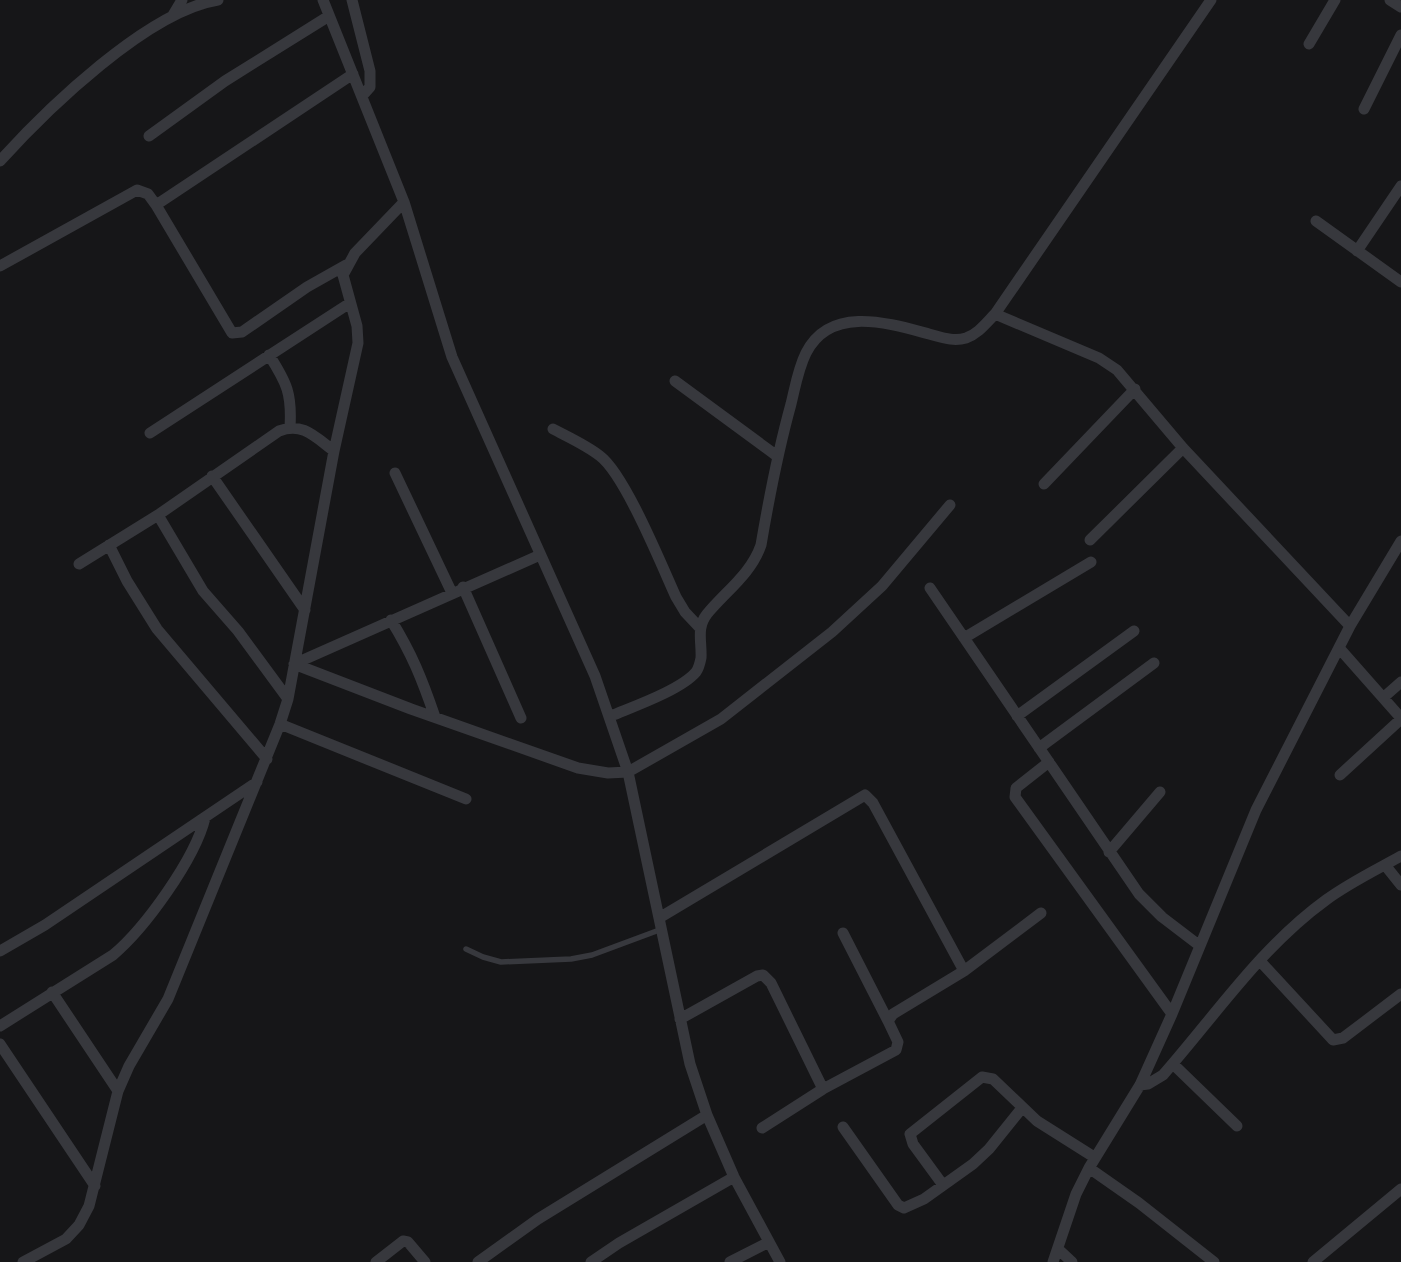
<svg xmlns="http://www.w3.org/2000/svg" width="1401" height="1262" font-family="'Roboto Condensed',sans-serif">
	<style>
		.lines { fill: none; stroke-linecap: round; stroke-linejoin: round }
		.service { stroke: #37383d; stroke-width: 5.5 }
		.minor { stroke: #37383d; stroke-width: 11 }
	</style>
	<rect width="100%" height="100%" fill="#161618"/>
	<g class="lines">
		<!-- service -->
		<path class="service" d="M 466,949 L 483,957 L 501,962 L 571,959 L 592,955 L 662,929"/>
		<!-- minor -->
		<path class="minor" d="M 323,0 L 404,202 L 452,357 L 595,676 L 628,772 L 690,1064 L 707,1115 L 734,1177 L 780,1262
			M 352,0 L 370,71 L 370,87 L 362,96
			M 1390,0 L 1401,7
			M 173,15 L 182,0
			M 1309,44 L 1335,0
			M 1364,109 L 1401,35
			M 149,136 L 225,81 L 329,16
			M 0,161 C 47,109 148,11 218,0
			M 156,205 L 353,74
			M 1316,221 L 1401,282
			M 1357,251 L 1401,186
			M 0,266 L 137,190 L 148,194 L 156,205 L 232,333 L 242,332 L 307,287 L 346,265
			M 995,314 L 1099,358 L 1117,370 L 1183,448 L 1350,626
			M 269,355 C 287,383 292,394 290,427
			M 675,381 L 777,456
			M 553,429 C 568,437 586,445 600,456 C 625,475 661,564 676,597 L 685,612 L 700,628
			M 150,433 L 350,303
			M 395,473 L 452,593
			M 212,476 L 305,610
			M 1044,484 L 1135,389
			M 158,515 L 203,591 L 238,631 L 288,699
			M 1090,540 L 1183,448
			M 109,545 L 127,581 L 157,629 L 267,759
			M 79,564 L 158,515 L 279,431 C 303,422 315,437 334,451
			M 463,587 L 521,718
			M 930,588 L 1139,894 L 1162,917 L 1200,946
			M 391,620 C 412,654 422,679 435,717
			M 964,638 L 1091,562
			M 1340,649 L 1401,718
			M 294,664 L 411,709 L 578,768 L 608,773 L 628,772 L 721,719 L 832,632 L 882,586 L 950,505
			M 294,664 L 540,555
			M 1384,697 L 1401,682
			M 611,716 C 632,707 681,690 696,672 C 699,668 700,663 701,658 C 702,642 696,628 707,614 C 726,591 751,574 761,545 C 769,498 778,451 791,404 C 795,388 798,369 806,353 C 830,305 888,323 929,334 C 941,337 953,342 966,338 C 978,334 986,323 995,314 L 1211,0
			M 1017,716 L 1134,631
			M 280,724 L 466,799
			M 1039,748 L 1154,663
			M 1049,762 L 1016,788 L 1015,797 L 1172,1014
			M 1340,775 L 1401,719
			M 1109,852 L 1160,792
			M 1385,865 L 1401,885
			M 659,918 L 865,795 L 873,803 L 964,971
			M 843,933 L 888,1021
			M 0,951 L 45,925 L 257,782
			M 1260,961 L 1333,1040 L 1343,1038 L 1401,994
			M 52,992 L 118,1091
			M 680,1019 L 757,976 L 763,975 L 771,983 L 823,1089
			M 0,1026 L 113,955 C 145,928 195,859 205,818
			M 0,1044 L 95,1186
			M 1173,1064 L 1237,1126
			M 1140,1085 L 1148,1084 L 1163,1075 C 1215,1016 1261,947 1326,900 C 1349,883 1376,870 1401,856
			M 843,1127 L 898,1205 L 904,1208 L 924,1199 L 973,1164 L 989,1149 L 1022,1108
			M 762,1128 L 823,1089 L 896,1050 L 898,1042 L 888,1021 L 893,1014 L 964,971 L 1041,913
			M 1089,1168 L 1139,1203 L 1214,1262
			M 943,1185 L 913,1144 L 910,1134 L 982,1077 L 993,1079 L 1037,1121 L 1094,1157
			M 1058,1249 L 1072,1262
			M 23,1262 L 66,1239 L 79,1225 L 89,1206 L 118,1091 L 129,1066 L 168,999 L 280,724 L 288,699 L 334,451 L 358,343 L 357,326 L 343,275 L 355,253 L 404,202
			M 376,1262 L 403,1241 L 408,1242 L 425,1262
			M 478,1262 L 538,1219 L 707,1115
			M 591,1262 L 619,1243 L 734,1177
			M 730,1262 L 769,1242
			M 1053,1262 L 1076,1194 L 1089,1168 L 1140,1085 L 1172,1014 L 1256,810 L 1350,626 L 1401,541
			M 1313,1262 L 1401,1189"/>
	</g>
</svg>
